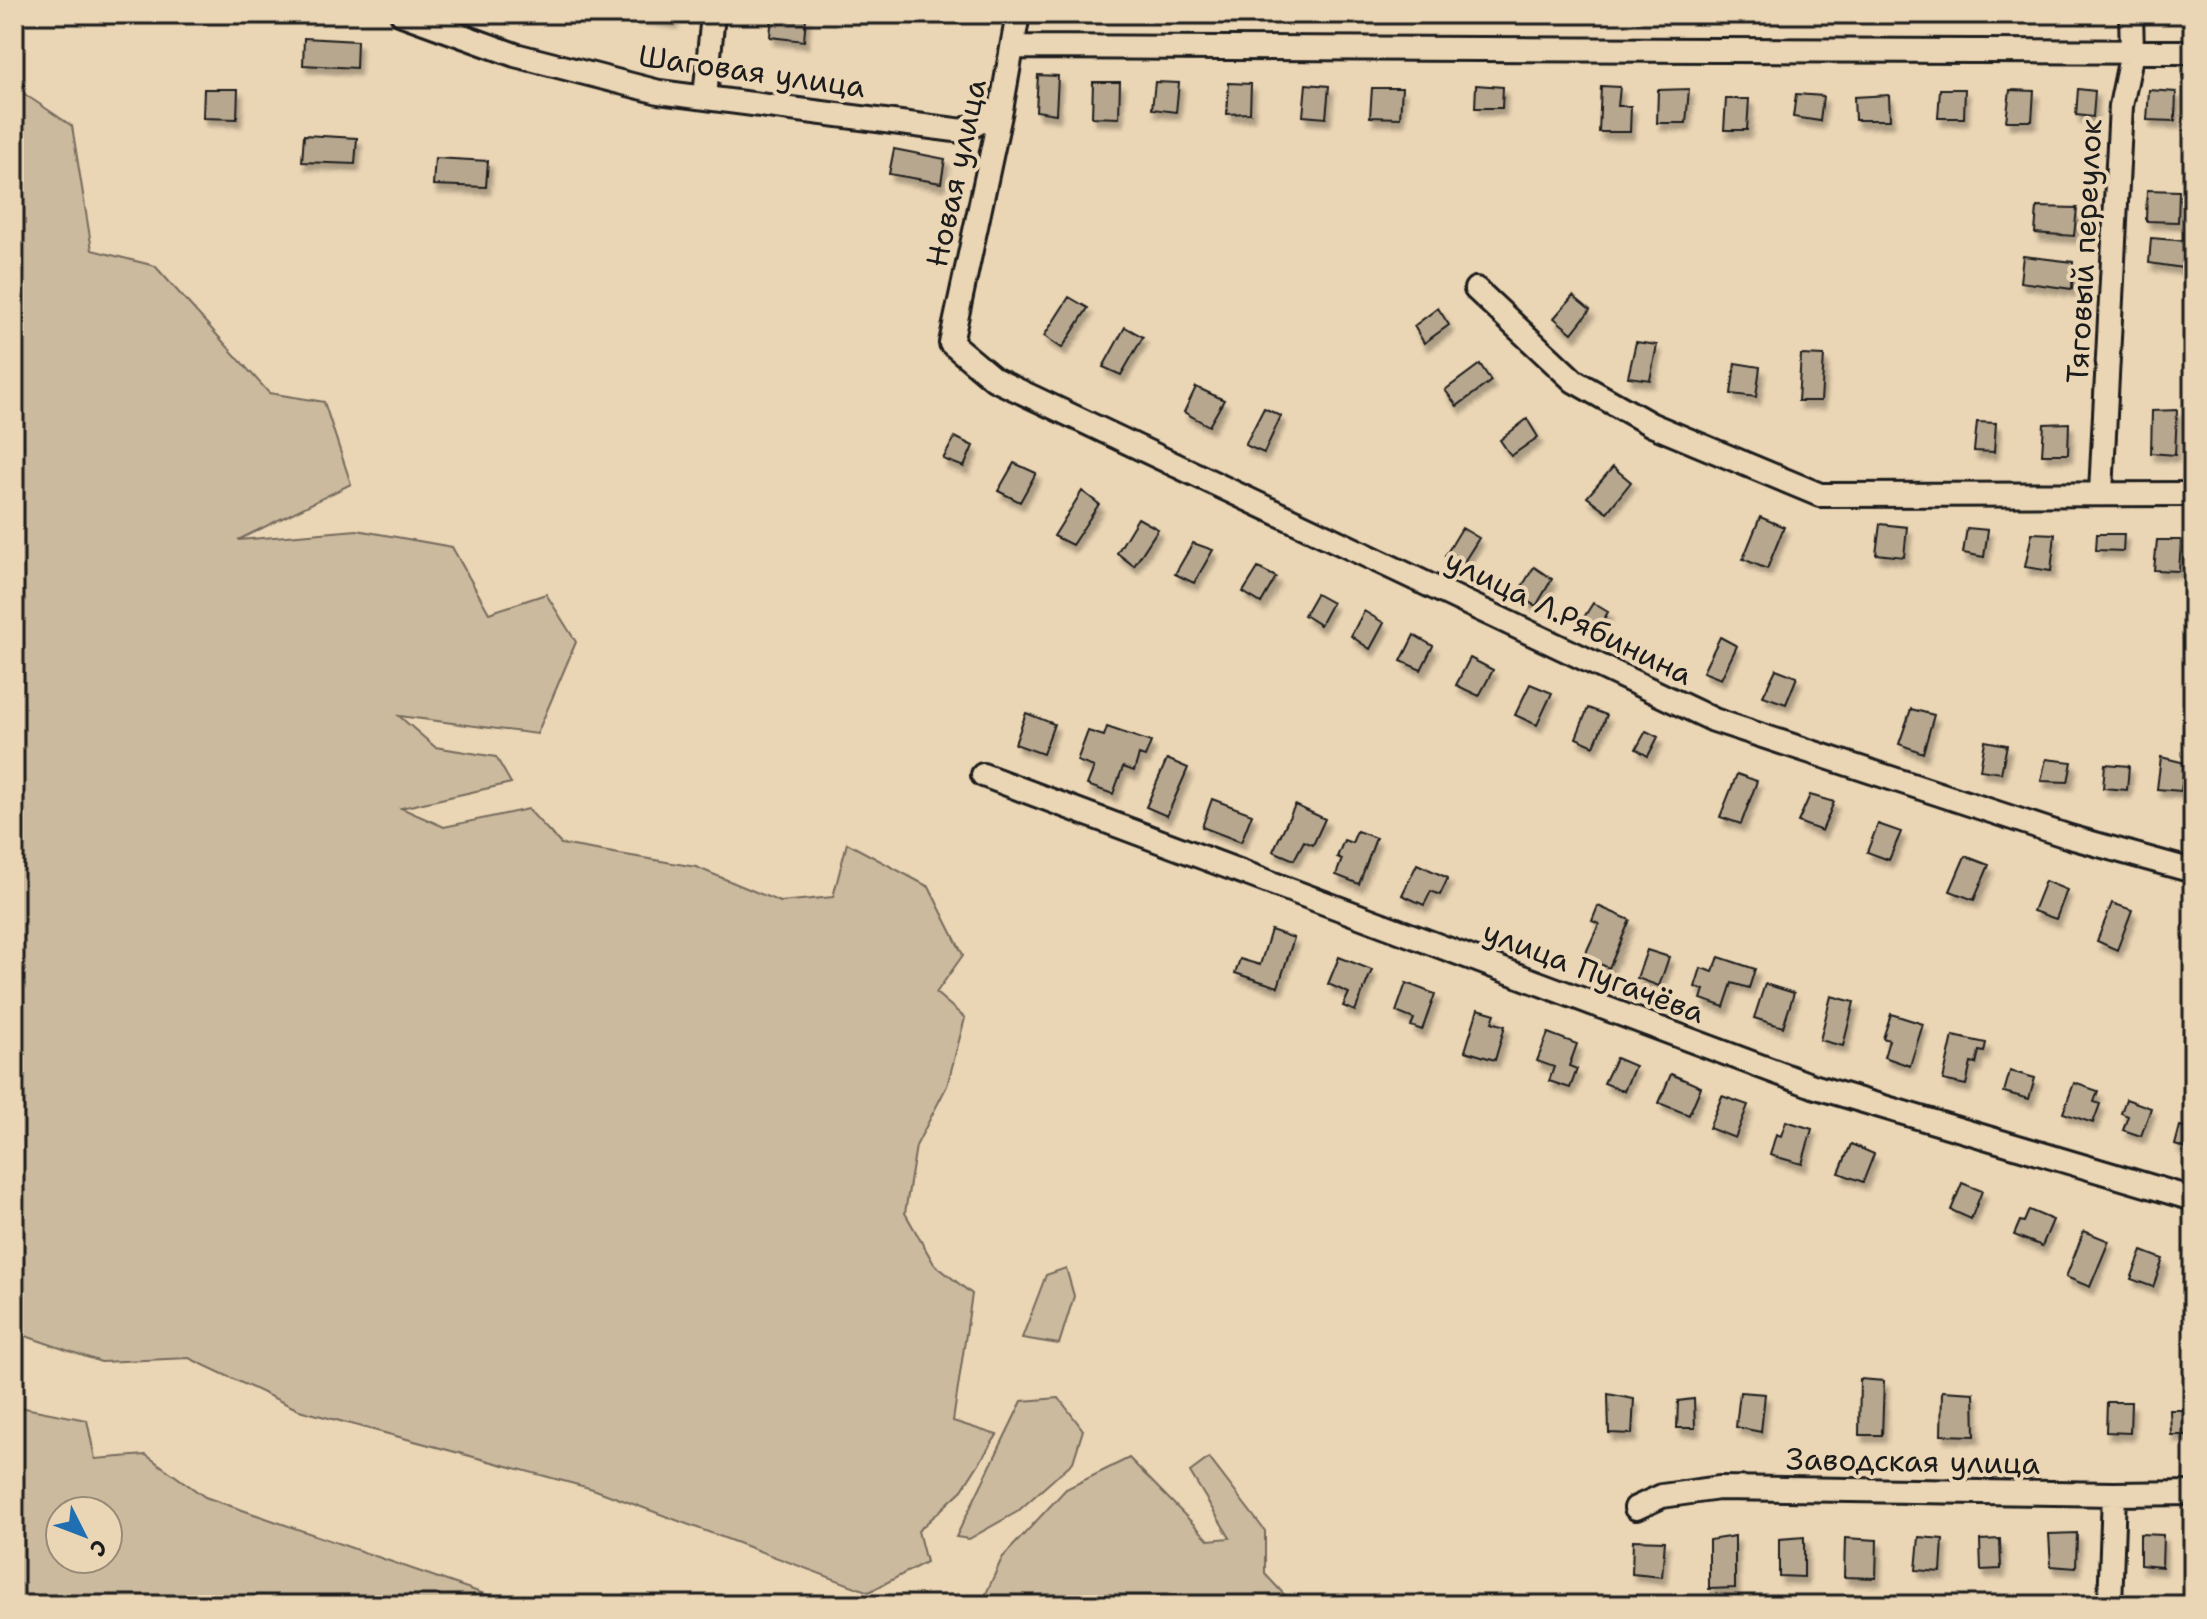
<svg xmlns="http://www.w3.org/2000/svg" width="2207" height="1619" font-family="'Shantell Sans',sans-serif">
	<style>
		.green { fill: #ccba9e; stroke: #746b5d; stroke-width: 2; fill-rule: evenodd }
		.building { fill: #b7a78f; stroke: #1c1c1c; stroke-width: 2; filter: url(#shadow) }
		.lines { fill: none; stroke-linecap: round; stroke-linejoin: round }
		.minor-casing { stroke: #1c1c1c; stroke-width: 28 }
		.minor { stroke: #ead5b4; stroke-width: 22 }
		.labels { text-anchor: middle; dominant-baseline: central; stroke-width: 8; stroke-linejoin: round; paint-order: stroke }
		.street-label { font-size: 30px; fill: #1c1c1c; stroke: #ead5b4 }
	</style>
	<defs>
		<filter id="shadow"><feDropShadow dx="4" dy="7" stdDeviation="2" flood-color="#0004"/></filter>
	</defs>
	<rect width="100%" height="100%" fill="#ead5b4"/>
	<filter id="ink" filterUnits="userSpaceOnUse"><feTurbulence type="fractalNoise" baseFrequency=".0125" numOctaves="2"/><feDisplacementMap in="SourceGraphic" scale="16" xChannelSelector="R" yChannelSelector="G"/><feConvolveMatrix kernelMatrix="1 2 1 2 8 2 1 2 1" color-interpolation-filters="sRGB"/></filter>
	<g filter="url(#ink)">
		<!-- green -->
		<path class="green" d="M 14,87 L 72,126 L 92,250 L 155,266 L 269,393 L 324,402 L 351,484 L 238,540 L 357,530 L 452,547 L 489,613 L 546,594 L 576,642 L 537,734 L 399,716 L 435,747 L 496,757 L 511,783 L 401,808 L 444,827 L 528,809 L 561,844 L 696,867 L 780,902 L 833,897 L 847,843 L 929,887 L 963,955 L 936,993 L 965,1018 L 947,1086 L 916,1146 L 905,1213 L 934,1264 L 972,1294 L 953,1421 L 997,1435 L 962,1490 L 918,1531 L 926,1562 L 869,1592 L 593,1489 L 299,1410 L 189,1358 L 101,1362 L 14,1332 Z
			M 1066,1268 L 1074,1296 L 1059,1344 L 1022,1338 L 1046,1275 Z
			M 1059,1398 L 1083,1430 L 1073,1462 L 1017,1512 L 969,1539 L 956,1537 L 1022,1401 Z
			M 14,1406 L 87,1420 L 95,1459 L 146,1455 L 205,1497 L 516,1605 L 14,1605 ZM 108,1511 L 108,1559 L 60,1559 L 60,1511 Z
			M 1129,1458 L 1209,1540 L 1230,1538 L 1190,1472 L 1209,1458 L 1265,1531 L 1265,1574 L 1294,1605 L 981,1605 L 1002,1558 L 1066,1489 Z"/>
		<!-- building -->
		<path class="building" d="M 627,14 L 674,14 L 673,21 Z
			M 772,14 L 806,17 L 804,41 L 770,37 Z
			M 304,38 L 357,41 L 356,68 L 303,65 Z
			M 1038,75 L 1058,76 L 1056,114 L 1036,111 Z
			M 1093,82 L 1120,82 L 1119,118 L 1092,117 Z
			M 1155,82 L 1179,83 L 1176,112 L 1152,109 Z
			M 1229,83 L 1251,84 L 1250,113 L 1227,114 Z
			M 1306,84 L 1329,86 L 1326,118 L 1303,116 Z
			M 1476,85 L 1503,87 L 1502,108 L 1475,108 Z
			M 1601,86 L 1620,87 L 1618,106 L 1631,106 L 1630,132 L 1599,132 Z
			M 1372,88 L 1402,88 L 1400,118 L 1370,117 Z
			M 204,89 L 238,89 L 237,119 L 203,118 Z
			M 1689,89 L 1686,123 L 1657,123 L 1658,90 Z
			M 1940,89 L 1965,89 L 1964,118 L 1938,118 Z
			M 2078,89 L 2095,91 L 2093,117 L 2076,115 Z
			M 2010,90 L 2034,91 L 2032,121 L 2006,121 Z
			M 2149,90 L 2176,92 L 2175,121 L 2147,120 Z
			M 1796,94 L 1823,96 L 1820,121 L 1793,117 Z
			M 1889,95 L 1890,120 L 1855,120 L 1854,97 Z
			M 1726,99 L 1749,99 L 1747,130 L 1724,130 Z
			M 304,135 L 357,138 L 355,164 L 302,162 Z
			M 894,149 L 945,159 L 941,183 L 889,174 Z
			M 435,158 L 488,161 L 486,187 L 433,185 Z
			M 2147,190 L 2179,191 L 2178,222 L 2146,221 Z
			M 2037,207 L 2077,208 L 2074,236 L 2035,233 Z
			M 2151,238 L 2186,241 L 2183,268 L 2149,263 Z
			M 2023,256 L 2073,262 L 2072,289 L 2020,282 Z
			M 1573,296 L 1590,310 L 1572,333 L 1554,318 Z
			M 1069,297 L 1088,308 L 1062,348 L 1044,336 Z
			M 1438,308 L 1449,325 L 1424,343 L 1414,326 Z
			M 1125,327 L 1143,337 L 1121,375 L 1103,367 Z
			M 1636,342 L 1657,345 L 1650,380 L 1628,377 Z
			M 1801,355 L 1824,356 L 1821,401 L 1798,401 Z
			M 1735,363 L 1760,367 L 1756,397 L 1731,394 Z
			M 1480,364 L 1491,381 L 1457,406 L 1445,390 Z
			M 1196,387 L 1224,400 L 1209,426 L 1184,412 Z
			M 1264,408 L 1281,416 L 1264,453 L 1245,445 Z
			M 2177,410 L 2175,455 L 2151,453 L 2152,411 Z
			M 1527,419 L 1538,437 L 1511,456 L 1500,440 Z
			M 1977,422 L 1996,423 L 1994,452 L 1974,451 Z
			M 2069,423 L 2068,454 L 2042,454 L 2044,424 Z
			M 955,437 L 973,446 L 964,467 L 943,459 Z
			M 1014,463 L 1036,473 L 1020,502 L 998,491 Z
			M 1613,467 L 1631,482 L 1607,512 L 1587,497 Z
			M 1082,491 L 1099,504 L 1072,545 L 1054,536 Z
			M 1760,517 L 1784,527 L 1767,569 L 1743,559 Z
			M 1138,518 L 1158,529 L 1134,566 L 1117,553 Z
			M 1880,524 L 1907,527 L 1904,557 L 1876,554 Z
			M 1462,528 L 1479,538 L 1462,565 L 1445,556 Z
			M 1967,528 L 1988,530 L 1984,557 L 1963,553 Z
			M 2032,533 L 2055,534 L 2051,571 L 2025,567 Z
			M 2097,534 L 2124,534 L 2123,551 L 2096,550 Z
			M 2157,540 L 2181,540 L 2179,571 L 2154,570 Z
			M 1193,543 L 1213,550 L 1194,583 L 1175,574 Z
			M 1534,567 L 1552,579 L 1536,606 L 1516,596 Z
			M 1258,568 L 1276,577 L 1261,603 L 1243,592 Z
			M 1316,594 L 1332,603 L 1320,625 L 1304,615 Z
			M 1593,603 L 1608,612 L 1597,631 L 1581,622 Z
			M 1364,611 L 1384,623 L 1370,649 L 1351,636 Z
			M 1414,635 L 1433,646 L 1421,670 L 1401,661 Z
			M 1720,637 L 1737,646 L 1721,679 L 1703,672 Z
			M 1470,658 L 1493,670 L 1479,696 L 1456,685 Z
			M 1776,669 L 1797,677 L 1786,704 L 1763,696 Z
			M 1530,684 L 1552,693 L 1537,725 L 1515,715 Z
			M 1588,708 L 1607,715 L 1594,746 L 1576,738 Z
			M 1911,709 L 1934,715 L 1923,753 L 1899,744 Z
			M 1026,713 L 1054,724 L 1043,754 L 1015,744 Z
			M 1107,727 L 1151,742 L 1145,757 L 1139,755 L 1134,771 L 1123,767 L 1113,794 L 1087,785 L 1094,767 L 1077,761 L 1088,731 L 1104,736 Z
			M 1646,731 L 1658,737 L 1648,756 L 1636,749 Z
			M 1985,741 L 2007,745 L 2001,773 L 1980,770 Z
			M 2161,757 L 2185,763 L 2181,791 L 2157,789 Z
			M 1167,759 L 1188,768 L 1167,816 L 1146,807 Z
			M 2046,759 L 2072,762 L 2068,782 L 2041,781 Z
			M 2105,764 L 2129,766 L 2127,790 L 2103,788 Z
			M 1737,774 L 1757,781 L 1741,824 L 1720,817 Z
			M 1810,795 L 1834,802 L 1822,831 L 1798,822 Z
			M 1212,799 L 1252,814 L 1241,842 L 1202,827 Z
			M 1295,805 L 1325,819 L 1313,845 L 1304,841 L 1294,860 L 1273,851 Z
			M 1878,824 L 1901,832 L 1889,860 L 1867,852 Z
			M 1357,831 L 1376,838 L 1359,884 L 1336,875 L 1342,859 L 1337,857 L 1344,840 L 1352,843 Z
			M 1965,856 L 1989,865 L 1974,900 L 1950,891 Z
			M 1417,864 L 1448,878 L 1440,895 L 1431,891 L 1424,905 L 1402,895 Z
			M 2045,881 L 2067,890 L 2056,919 L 2033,911 Z
			M 2112,903 L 2132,910 L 2117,950 L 2097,941 Z
			M 1598,906 L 1630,920 L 1609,968 L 1584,957 L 1599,924 L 1592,921 Z
			M 1271,930 L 1294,938 L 1278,987 L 1235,973 L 1240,959 L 1260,965 Z
			M 1647,950 L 1669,957 L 1659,986 L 1637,978 Z
			M 1339,957 L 1372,970 L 1355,1011 L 1343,1006 L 1349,993 L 1328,984 Z
			M 1719,957 L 1755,969 L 1749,988 L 1732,983 L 1724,1007 L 1701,999 L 1704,990 L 1695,987 L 1701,968 L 1713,972 Z
			M 1406,983 L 1435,994 L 1422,1030 L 1411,1026 L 1414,1019 L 1396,1012 Z
			M 1765,984 L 1794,993 L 1783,1027 L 1754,1018 Z
			M 1831,996 L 1854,1002 L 1843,1046 L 1820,1040 Z
			M 1478,1009 L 1495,1014 L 1492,1022 L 1505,1026 L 1495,1060 L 1465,1051 Z
			M 1891,1014 L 1923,1024 L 1910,1066 L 1884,1057 L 1889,1040 L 1883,1038 Z
			M 1548,1033 L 1577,1044 L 1569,1066 L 1577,1069 L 1570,1088 L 1549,1081 L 1554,1067 L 1537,1061 Z
			M 1953,1036 L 1986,1043 L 1984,1052 L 1979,1051 L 1976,1064 L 1971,1063 L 1966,1085 L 1943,1080 Z
			M 1616,1058 L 1635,1066 L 1624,1091 L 1604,1083 Z
			M 2010,1071 L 2035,1078 L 2029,1099 L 2004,1092 Z
			M 1671,1074 L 1701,1087 L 1689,1115 L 1659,1103 Z
			M 2074,1083 L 2098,1091 L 2094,1102 L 2100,1104 L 2093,1123 L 2063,1113 Z
			M 1722,1096 L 1748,1105 L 1735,1138 L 1709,1128 Z
			M 2126,1099 L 2151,1108 L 2141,1136 L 2123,1130 L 2128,1116 L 2121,1113 Z
			M 1786,1121 L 1812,1129 L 1802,1164 L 1770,1155 L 1776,1134 L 1781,1136 Z
			M 2180,1126 L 2193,1130 L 2193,1151 L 2175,1145 Z
			M 1851,1144 L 1874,1154 L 1863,1182 L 1839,1173 Z
			M 1962,1183 L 1982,1191 L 1971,1219 L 1951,1210 Z
			M 2029,1210 L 2053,1220 L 2042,1246 L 2014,1235 L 2020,1221 L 2024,1222 Z
			M 2084,1231 L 2109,1241 L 2090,1287 L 2066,1277 Z
			M 2142,1251 L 2163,1259 L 2153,1287 L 2131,1279 Z
			M 2193,1270 L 2193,1301 L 2182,1297 Z
			M 1860,1379 L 1884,1381 L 1882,1435 L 1859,1435 Z
			M 1942,1391 L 1974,1393 L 1975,1436 L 1941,1435 Z
			M 1740,1392 L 1765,1394 L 1761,1432 L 1736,1427 Z
			M 1608,1394 L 1634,1399 L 1632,1434 L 1609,1433 Z
			M 1694,1399 L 1695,1428 L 1677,1428 L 1678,1401 Z
			M 2107,1402 L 2131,1402 L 2130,1433 L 2106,1432 Z
			M 2170,1410 L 2193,1410 L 2193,1435 L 2171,1435 Z
			M 2077,1533 L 2076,1568 L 2051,1566 L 2049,1534 Z
			M 2140,1534 L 2163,1535 L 2162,1567 L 2140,1565 Z
			M 1735,1536 L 1735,1588 L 1709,1589 L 1709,1540 Z
			M 1804,1537 L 1804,1577 L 1779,1576 L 1779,1539 Z
			M 1919,1537 L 1943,1539 L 1941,1572 L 1916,1570 Z
			M 1845,1538 L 1877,1540 L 1876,1578 L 1844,1577 Z
			M 2000,1539 L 2001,1569 L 1981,1570 L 1980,1540 Z
			M 1633,1540 L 1665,1541 L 1662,1577 L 1632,1574 Z"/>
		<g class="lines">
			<!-- minor casing -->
			<g class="minor-casing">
				<path id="minor" d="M 402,14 L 515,55 L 659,92 L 963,131 L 1001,110
					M 1018,14 L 1001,110 L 951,343 L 994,379 L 1714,720 L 2070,837 L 2193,871
					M 1013,47 L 2193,52
					M 705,97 L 713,14
					M 1476,289 L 1574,381 L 1652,425 L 1820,495 L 2193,494
					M 2101,492 L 2121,106 L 2132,52 L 2131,14
					M 983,775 L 1813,1086 L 2193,1199
					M 1636,1508 L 1662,1496 L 1719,1488 L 2114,1494 L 2193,1493
					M 2110,1605 L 2114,1494"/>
			</g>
			<!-- minor -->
			<use href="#minor" class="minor"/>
		</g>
	</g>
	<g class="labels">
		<!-- street labels -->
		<g class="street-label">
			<text transform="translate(752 71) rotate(8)">Шаговая улица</text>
			<text transform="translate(956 173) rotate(-78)">Новая улица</text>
			<text transform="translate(2084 251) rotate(-87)">Тяговый переулок</text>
			<text transform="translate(1569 617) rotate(26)">улица Л.Рябинина</text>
			<text transform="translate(1594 972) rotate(21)">улица Пугачёва</text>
			<text transform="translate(1913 1461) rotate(1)">Заводская улица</text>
		</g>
	</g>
	<!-- margin -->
	<rect width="2207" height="1619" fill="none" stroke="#ead5b4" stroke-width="48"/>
	<rect x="24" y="24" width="2159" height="1571" fill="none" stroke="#1c1c1c" stroke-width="3" filter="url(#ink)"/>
	<!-- north arrow -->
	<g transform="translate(84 1535) rotate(132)"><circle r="38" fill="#ead5b4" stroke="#988b77" stroke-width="2"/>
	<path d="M0-6L14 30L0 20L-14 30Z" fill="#1f6fb2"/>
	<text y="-12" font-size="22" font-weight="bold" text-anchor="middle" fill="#1c1c1c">С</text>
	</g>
</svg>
